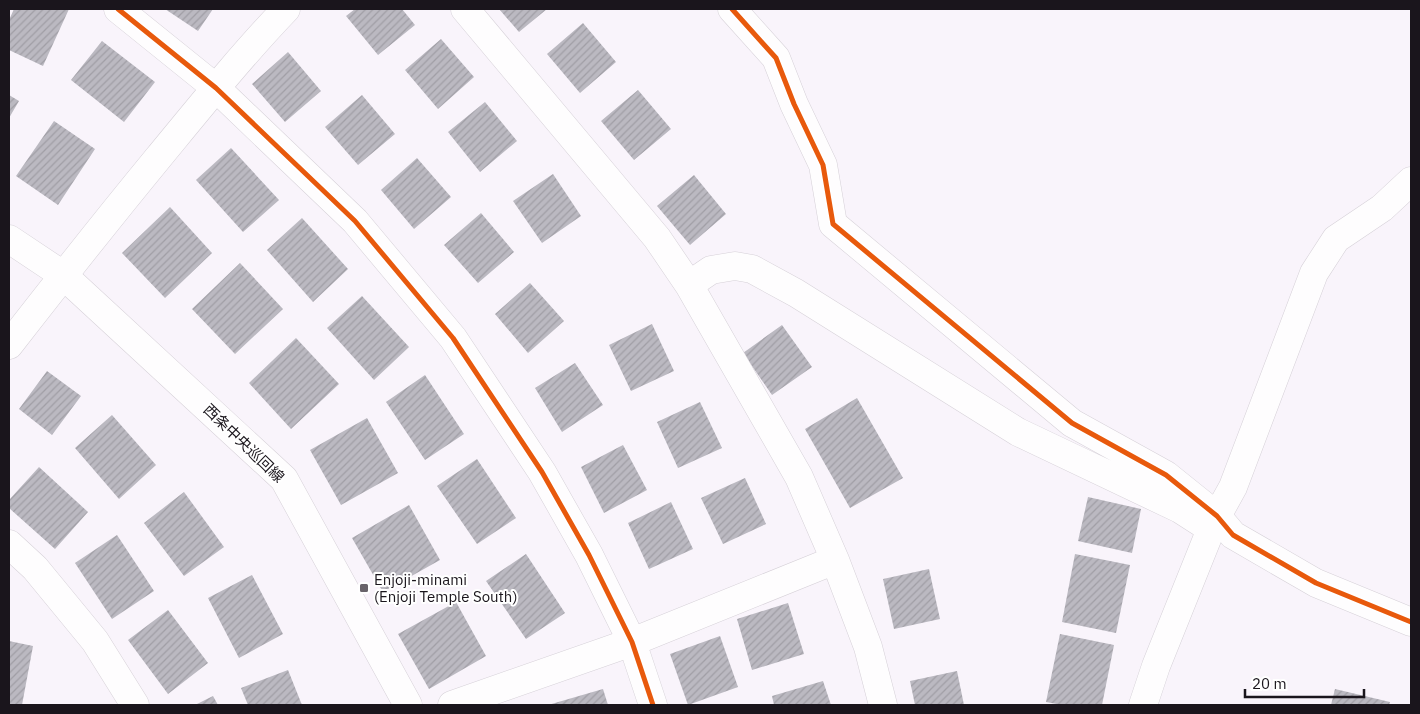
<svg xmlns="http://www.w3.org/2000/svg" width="1420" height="714" font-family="'IBM Plex Sans','Noto Sans JP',sans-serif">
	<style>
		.building { fill: url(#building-hatch) }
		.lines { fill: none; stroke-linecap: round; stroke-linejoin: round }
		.minor-casing { stroke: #d6d1d8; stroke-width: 29 }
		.tertiary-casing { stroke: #d6d1d8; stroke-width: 29 }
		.minor { stroke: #fefdfe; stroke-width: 28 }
		.tertiary { stroke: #fefdfe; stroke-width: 28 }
		.cycleway-casing { stroke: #fff; stroke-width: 8 }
		.cycleway { stroke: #e8590c; stroke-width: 5 }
		.poi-dot { fill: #68636a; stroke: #fff; stroke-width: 2 }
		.labels { text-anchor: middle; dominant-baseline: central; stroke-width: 4; stroke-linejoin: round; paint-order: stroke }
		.street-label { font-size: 15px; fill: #1a151c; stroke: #fff }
		.poi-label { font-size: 15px; fill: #1a151c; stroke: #fff; text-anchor: start }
	</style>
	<defs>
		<pattern id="building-hatch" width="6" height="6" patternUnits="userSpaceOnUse" patternTransform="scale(1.25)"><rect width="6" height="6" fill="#bbb9c1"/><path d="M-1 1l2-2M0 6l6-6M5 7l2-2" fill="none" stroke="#a09ea5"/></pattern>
	</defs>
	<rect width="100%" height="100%" fill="#f9f4fb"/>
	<!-- building -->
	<path class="building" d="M 14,9 L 69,9 L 43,66 L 9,50 L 9,20 Z
		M 165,9 L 213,9 L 198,31 Z
		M 355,9 L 402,9 L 415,25 L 378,55 L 346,16 Z
		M 499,9 L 547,9 L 519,32 Z
		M 583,23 L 616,62 L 580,93 L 547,54 Z
		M 441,39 L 474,77 L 438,109 L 405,70 Z
		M 102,41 L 155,82 L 124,122 L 71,80 Z
		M 288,52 L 321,91 L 285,122 L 252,84 Z
		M 638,90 L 671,129 L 634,160 L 601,121 Z
		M 9,95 L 19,101 L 9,118 Z
		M 362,95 L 395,134 L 358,165 L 325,127 Z
		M 485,102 L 517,141 L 480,172 L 448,132 Z
		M 54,121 L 95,149 L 58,205 L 16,176 Z
		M 231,148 L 279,200 L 243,232 L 196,180 Z
		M 417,158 L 451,197 L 414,229 L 381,190 Z
		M 553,174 L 581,216 L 542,243 L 513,201 Z
		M 694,175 L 726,214 L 690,245 L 657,206 Z
		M 170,207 L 212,253 L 165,298 L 122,253 Z
		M 481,213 L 514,252 L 478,283 L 444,245 Z
		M 302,218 L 348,269 L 313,302 L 267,250 Z
		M 240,263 L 283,309 L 235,354 L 192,309 Z
		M 530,283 L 564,321 L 528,353 L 495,314 Z
		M 362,296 L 409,347 L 374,380 L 327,328 Z
		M 652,324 L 674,371 L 631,391 L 609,345 Z
		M 782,325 L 812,367 L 772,395 L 743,353 Z
		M 296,338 L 339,384 L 291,429 L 249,383 Z
		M 575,363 L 603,405 L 562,432 L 535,388 Z
		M 47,371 L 81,396 L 52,435 L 19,409 Z
		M 425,375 L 464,434 L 425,460 L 386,402 Z
		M 857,398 L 903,478 L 850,508 L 805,429 Z
		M 700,402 L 722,448 L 678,468 L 657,422 Z
		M 112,415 L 156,465 L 119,499 L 75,448 Z
		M 367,418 L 398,473 L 341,505 L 310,450 Z
		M 623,445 L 647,490 L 604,513 L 581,467 Z
		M 477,459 L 516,518 L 477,544 L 437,486 Z
		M 39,467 L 88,512 L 55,549 L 9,508 L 9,500 Z
		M 745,478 L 766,524 L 723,544 L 701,498 Z
		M 184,492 L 224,547 L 184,576 L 144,523 Z
		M 1088,497 L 1141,509 L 1132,553 L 1078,541 Z
		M 671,502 L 693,549 L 649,569 L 628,523 Z
		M 409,505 L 440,560 L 383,592 L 352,538 Z
		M 117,535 L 154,591 L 112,619 L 75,563 Z
		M 526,554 L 565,613 L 526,639 L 486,581 Z
		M 1075,554 L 1130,565 L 1116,633 L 1062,622 Z
		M 929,569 L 940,619 L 894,629 L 883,579 Z
		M 252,575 L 283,634 L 239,658 L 208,598 Z
		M 456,602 L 486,656 L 429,689 L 398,634 Z
		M 788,603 L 804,654 L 752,670 L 737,619 Z
		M 168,610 L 208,663 L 168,694 L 128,640 Z
		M 1060,634 L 1114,645 L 1102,705 L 1062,705 L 1046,702 Z
		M 720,636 L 738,687 L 688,705 L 670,654 Z
		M 9,641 L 33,646 L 22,705 L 9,705 Z
		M 288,670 L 302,705 L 248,705 L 241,688 Z
		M 957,671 L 964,705 L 915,705 L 910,681 Z
		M 823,681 L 831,705 L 774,705 L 772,696 Z
		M 603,689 L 608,705 L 548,705 Z
		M 1335,689 L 1390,702 L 1389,705 L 1331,705 Z
		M 213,696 L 218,705 L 195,705 Z"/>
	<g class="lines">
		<!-- minor casing -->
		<g class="minor-casing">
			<path id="minor" d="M 118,9 L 216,88 L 355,221 L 453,338 L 542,472 L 589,555 L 632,642 L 653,705
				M 465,9 L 657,238 L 689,285 L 799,477 L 835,560 L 868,647 L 883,705
				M 732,9 L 776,58 L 794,104 L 823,165 L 833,224 L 1072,423 L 1166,475 L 1217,516 L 1233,535 L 1316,583 L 1411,622
				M 689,285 L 711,270 L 735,266 L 752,269 L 796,293 L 1018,432 L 1180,509 L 1208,527
				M 9,345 C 58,282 107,220 158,158 C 200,107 241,56 286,9
				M 9,544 L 35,568 L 95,641 L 135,705
				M 452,705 L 632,642 L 835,560
				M 1143,705 L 1156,666 L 1211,529 L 1217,516 L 1233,487 L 1314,273 L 1336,239 L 1382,208 L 1411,181"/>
		</g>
		<!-- tertiary casing -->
		<g class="tertiary-casing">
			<path id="tertiary" d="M 9,239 L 63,275 L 284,479 L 408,705"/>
		</g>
		<!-- minor -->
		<use href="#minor" class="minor"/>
		<!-- tertiary -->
		<use href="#tertiary" class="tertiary"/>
		<!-- cycleway casing -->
		<g class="cycleway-casing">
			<path id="cycleway" d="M 118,9 L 216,88 L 355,221 L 453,338 L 542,472 L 589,555 L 632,642 L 653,705
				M 732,9 L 776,58 L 794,104 L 823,165 L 833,224 L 1072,423 L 1166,475 L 1217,516 L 1233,535 L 1316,583 L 1411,622"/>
		</g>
		<!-- cycleway -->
		<use href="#cycleway" class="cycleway"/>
	</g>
	<!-- markers -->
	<rect class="poi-dot" x="359" y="583" width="10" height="10" rx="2.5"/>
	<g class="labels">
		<!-- street labels -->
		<g class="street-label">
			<text transform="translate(244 443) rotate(44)">西条中央巡回線</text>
		</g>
		<!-- poi labels -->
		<g class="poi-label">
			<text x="374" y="579">Enjoji-minami<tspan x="374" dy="17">(Enjoji Temple South)</tspan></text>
		</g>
	</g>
	<!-- border -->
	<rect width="1420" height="714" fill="none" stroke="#1a151c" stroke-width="20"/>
	<!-- scale -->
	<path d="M1245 689v8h119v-8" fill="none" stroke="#1a151c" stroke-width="2.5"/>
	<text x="1252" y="689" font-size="15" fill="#1a151c" stroke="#ffffff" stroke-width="4" paint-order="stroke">20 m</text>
</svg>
